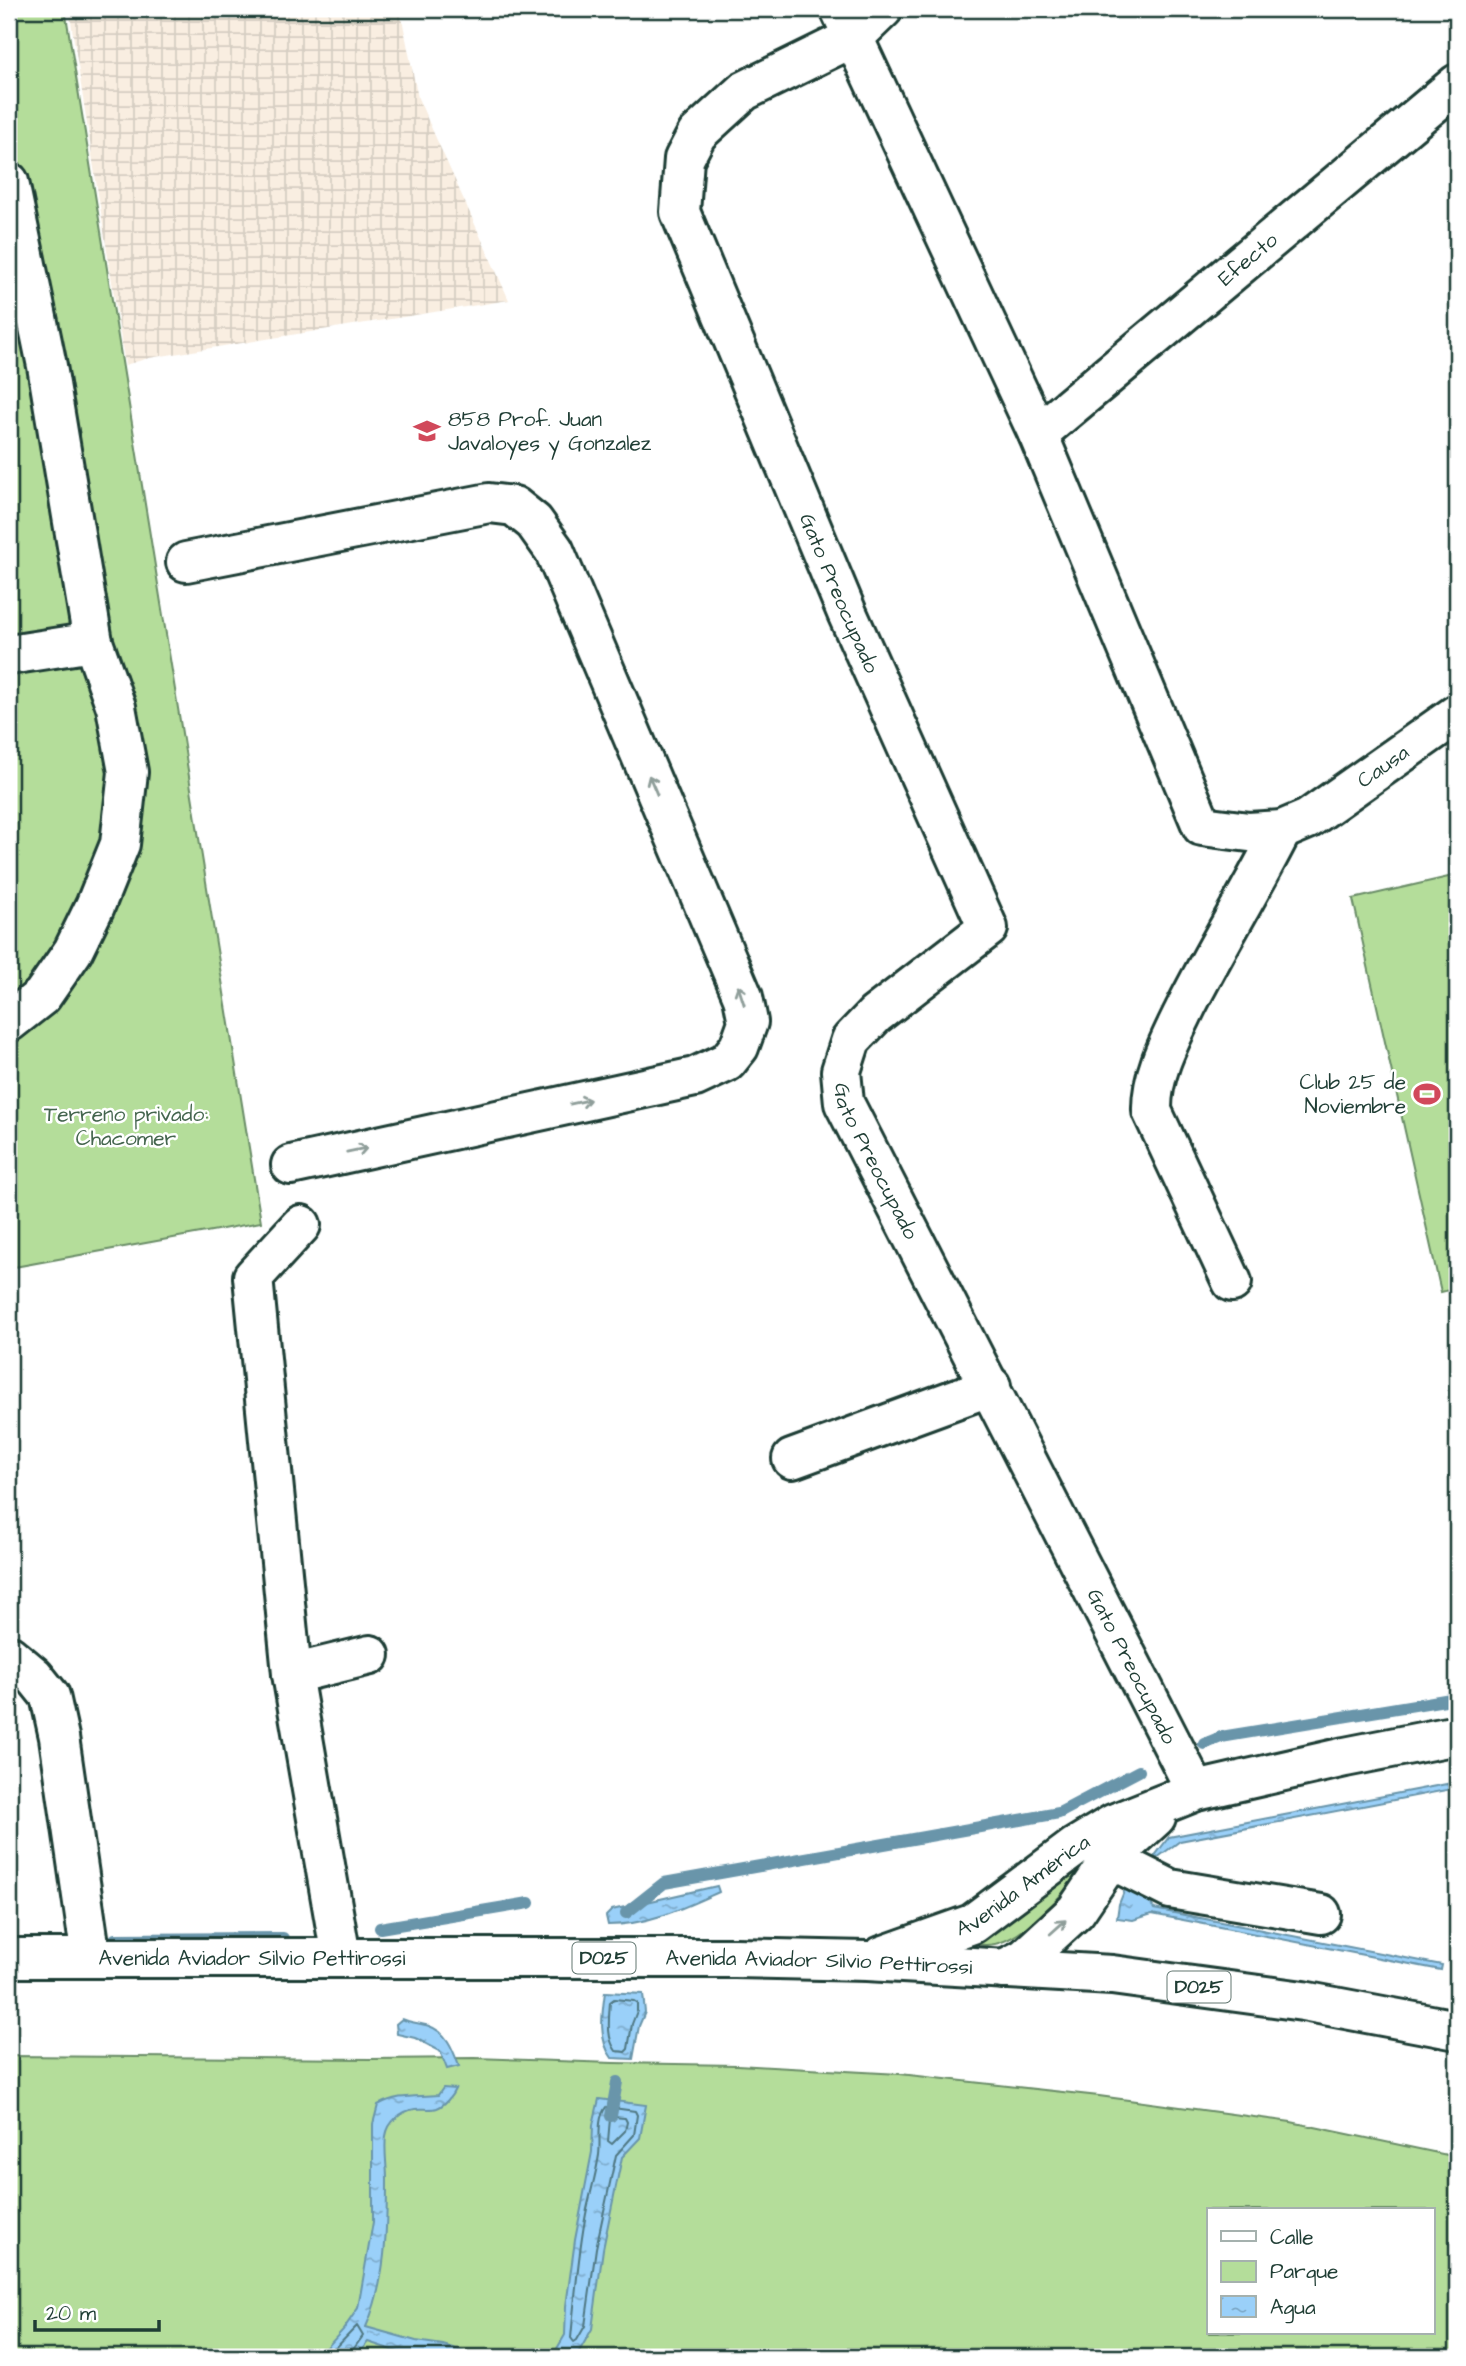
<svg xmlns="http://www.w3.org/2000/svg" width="1466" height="2366" font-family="'Architects Daughter',sans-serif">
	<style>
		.industrial { fill: url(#industrial-grid) }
		.green { fill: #b4dd9a; stroke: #6a8d67; stroke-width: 2; fill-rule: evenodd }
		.water { fill: url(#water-ripples); stroke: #6995aa; stroke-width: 2 }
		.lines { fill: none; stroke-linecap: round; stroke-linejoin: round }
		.shore { stroke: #507883; stroke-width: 2 }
		.stream { stroke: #6995aa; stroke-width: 12 }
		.minor-casing { stroke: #1f3d34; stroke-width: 44 }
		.major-casing { stroke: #1f3d34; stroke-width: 44 }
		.minor { stroke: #fff; stroke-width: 38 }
		.major { stroke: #fff; stroke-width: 38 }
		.oneway { stroke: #8f9e9a }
		.labels { text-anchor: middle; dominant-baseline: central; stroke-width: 5; stroke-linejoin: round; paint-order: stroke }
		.shield { fill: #fff; stroke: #627771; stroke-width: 2 }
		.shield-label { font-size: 19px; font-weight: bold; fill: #1f3d34 }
		.street-label { font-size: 21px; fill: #1f3d34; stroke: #fff }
		.poi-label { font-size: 21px; fill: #1f3d34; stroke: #fff; text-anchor: start }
		.park-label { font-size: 21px; fill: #44654e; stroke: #fff }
	</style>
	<defs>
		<pattern id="industrial-grid" width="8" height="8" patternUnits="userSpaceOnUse" patternTransform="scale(1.75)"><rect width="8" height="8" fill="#f9eee1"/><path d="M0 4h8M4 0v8" fill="none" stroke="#d5cdc2"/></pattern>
		<pattern id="water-ripples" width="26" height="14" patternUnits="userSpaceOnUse" patternTransform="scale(1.75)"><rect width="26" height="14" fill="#9ad0f9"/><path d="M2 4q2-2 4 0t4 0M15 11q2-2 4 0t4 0" fill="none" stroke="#7daaca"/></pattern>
	</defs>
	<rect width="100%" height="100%" fill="#fff"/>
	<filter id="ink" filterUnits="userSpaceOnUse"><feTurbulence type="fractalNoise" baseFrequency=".0143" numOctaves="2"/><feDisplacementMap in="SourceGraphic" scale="14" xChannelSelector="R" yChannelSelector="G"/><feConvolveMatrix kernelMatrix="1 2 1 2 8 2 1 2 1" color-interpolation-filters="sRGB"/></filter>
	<g filter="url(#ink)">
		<!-- industrial -->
		<path class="industrial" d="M 69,9 L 400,9 L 418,98 L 509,300 L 149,358 L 125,365 Z"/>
		<!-- green -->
		<path class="green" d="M 9,9 L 65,9 L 261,1222 L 9,1268 Z
			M 1457,875 L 1457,1288 L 1441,1292 L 1353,899 Z
			M 1100,1841 C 1081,1874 1021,1955 977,1944 L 976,1943 Z
			M 9,2056 L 370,2059 L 475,2058 L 613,2063 L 737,2065 L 900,2074 L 1099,2096 L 1291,2122 L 1457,2157 L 1457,2357 L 9,2357 ZM 1209,2210 L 1433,2210 L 1433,2333 L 1209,2333 Z"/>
		<!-- water -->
		<path class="water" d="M 1457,1782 L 1457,1788 L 1180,1841 L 1157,1858 L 1154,1857 L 1169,1837 Z
			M 717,1886 L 719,1892 C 683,1908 649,1925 608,1925 L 606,1916 L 612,1910 Z
			M 1125,1889 L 1143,1890 L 1154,1909 L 1442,1965 L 1441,1970 L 1152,1914 L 1133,1920 L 1117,1918 L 1119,1904 Z
			M 605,1992 L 643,1994 L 645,2012 L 639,2026 L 633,2059 L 612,2058 C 598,2040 602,2014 605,1992 Z
			M 402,2019 C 411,2023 420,2023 429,2026 C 447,2032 453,2050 459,2066 L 447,2069 L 440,2051 L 415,2038 L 397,2034 L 396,2024 Z
			M 443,2088 L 455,2089 C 452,2096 445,2105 437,2108 C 431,2110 422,2108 415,2109 C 401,2111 388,2122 386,2136 C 384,2150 387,2166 387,2179 C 387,2229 386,2282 366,2327 L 416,2341 L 443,2345 L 472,2354 L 486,2354 L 494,2357 L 413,2357 L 368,2342 L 356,2357 L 318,2357 L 343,2330 L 358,2308 L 373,2222 L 373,2124 L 378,2105 C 398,2094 416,2097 438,2095 Z
			M 599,2099 L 646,2105 L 640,2138 L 622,2157 L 603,2249 L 592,2329 L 576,2357 L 552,2357 L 565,2335 L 566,2306 L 575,2240 L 592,2152 L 593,2125 Z"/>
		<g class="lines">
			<!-- shore -->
			<path class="shore" d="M 614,1999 L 634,2001 L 637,2003 L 637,2011 L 632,2024 L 628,2049 L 625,2052 L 616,2051 C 606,2038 609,2018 610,2002 Z
				M 606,2107 L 635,2111 L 637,2115 L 634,2135 L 616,2155 L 596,2248 L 585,2326 L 577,2340 L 574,2342 L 571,2338 C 575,2297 578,2255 586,2214 C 590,2194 596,2175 599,2155 C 601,2140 596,2120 606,2107 Z
				M 613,2117 L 625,2118 L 627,2122 L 625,2131 L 612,2144 L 608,2141 L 610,2119 Z
				M 327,2357 L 357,2326 L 363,2336 L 352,2351 L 351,2357"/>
			<!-- stream -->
			<path class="stream" d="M 1204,1744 L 1221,1737 L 1457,1698
				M 626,1913 L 664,1883 L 1059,1813 L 1139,1771
				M 380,1928 L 529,1903
				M 115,1939 L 283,1938
				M 611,2116 L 617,2082"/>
			<!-- minor casing -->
			<g class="minor-casing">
				<g id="minor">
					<path id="s1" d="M 840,9 L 1038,434 L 1202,826 L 1249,832 L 1282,830 L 1308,819 L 1457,714"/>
					<path id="s2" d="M 883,9 L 854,37 L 744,91 L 697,134 L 684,159 L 680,212 L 847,613 L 988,928 L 875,1015 L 851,1040 L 841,1071 L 844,1103 L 1196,1791"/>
					<path d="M 9,182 L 47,366 L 93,642 L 116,707 L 128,772 L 120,844 L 95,906 L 73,951 L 42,996 L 9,1022"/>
					<path id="s3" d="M 1038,434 L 1457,84"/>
					<path d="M 186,562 L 489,503 L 514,506 L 534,522 L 554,550 L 743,997 L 748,1022 L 739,1047 L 727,1062 L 695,1077 L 291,1165"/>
					<path d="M 9,655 L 93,642"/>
					<path d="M 301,1225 L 253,1277 L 292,1674 L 341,1957"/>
					<path d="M 1232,1282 L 1152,1111 C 1151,1074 1171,1038 1187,1005 C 1217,946 1252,889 1282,830"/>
					<path d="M 792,1459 L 991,1386"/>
					<path d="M 9,1655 L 34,1676 L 50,1696 L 59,1737 L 91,1958"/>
					<path d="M 292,1674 L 370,1655"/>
					<path d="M 1112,1860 L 1170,1889 L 1321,1914"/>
				</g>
			</g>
			<!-- major casing -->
			<g class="major-casing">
				<g id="major">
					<path id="s4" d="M 882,1956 L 972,1924 L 1075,1847 L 1113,1824 L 1196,1791 L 1345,1757 L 1457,1735"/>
					<path id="s5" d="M 9,1958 L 735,1958 L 867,1961 L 1112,1975 L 1303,2001 L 1457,2030"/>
					<path d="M 1004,1969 L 1025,1958 L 1076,1911 L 1103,1871 L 1123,1847 L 1156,1817"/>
				</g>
			</g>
			<!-- minor -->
			<use href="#minor" class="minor"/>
			<!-- major -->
			<use href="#major" class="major"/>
		</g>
		<!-- one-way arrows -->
		<defs><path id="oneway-shaft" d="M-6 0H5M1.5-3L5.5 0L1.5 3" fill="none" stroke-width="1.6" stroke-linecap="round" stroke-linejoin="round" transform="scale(1.75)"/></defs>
		<g class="oneway">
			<use href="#oneway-shaft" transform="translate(653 785) rotate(-113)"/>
			<use href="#oneway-shaft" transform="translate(741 995) rotate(-108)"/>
			<use href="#oneway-shaft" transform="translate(580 1102) rotate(-12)"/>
			<use href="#oneway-shaft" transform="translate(357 1150) rotate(-12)"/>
			<use href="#oneway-shaft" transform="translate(1058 1927) rotate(-42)"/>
		</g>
	</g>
	<!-- icons -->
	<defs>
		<g id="school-bare" transform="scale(2.1)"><path d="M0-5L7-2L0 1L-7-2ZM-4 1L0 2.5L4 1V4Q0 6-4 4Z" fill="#d1495b" stroke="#fff" stroke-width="2.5" paint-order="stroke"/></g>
		<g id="stadium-bare" transform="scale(2.1)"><path d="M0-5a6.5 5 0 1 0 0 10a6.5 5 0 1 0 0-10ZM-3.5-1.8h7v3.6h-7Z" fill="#d1495b" stroke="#fff" stroke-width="2.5" paint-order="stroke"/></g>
	</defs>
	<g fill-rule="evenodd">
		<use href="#school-bare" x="427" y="431"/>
		<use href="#stadium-bare" x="1427" y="1094"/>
	</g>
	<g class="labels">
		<!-- shield labels -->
		<g class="shield">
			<rect x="572.5" y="1942.5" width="63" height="31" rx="5"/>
			<rect x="1167.5" y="1971.5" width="63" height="31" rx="5"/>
		</g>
		<g class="shield-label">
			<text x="604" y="1958">D025</text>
			<text x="1199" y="1987">D025</text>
		</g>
		<!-- street labels -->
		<g class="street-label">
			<text stroke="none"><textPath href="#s3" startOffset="273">Efecto</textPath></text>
			<text stroke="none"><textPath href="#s2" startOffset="721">Gato Preocupado</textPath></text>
			<text stroke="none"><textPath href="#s1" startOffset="1094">Causa</textPath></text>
			<text stroke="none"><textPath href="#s2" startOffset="1395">Gato Preocupado</textPath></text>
			<text stroke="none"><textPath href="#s2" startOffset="1962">Gato Preocupado</textPath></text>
			<text stroke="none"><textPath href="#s4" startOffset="159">Avenida América</textPath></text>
			<text stroke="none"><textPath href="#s5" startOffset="243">Avenida Aviador Silvio Pettirossi</textPath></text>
			<text stroke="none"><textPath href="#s5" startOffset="810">Avenida Aviador Silvio Pettirossi</textPath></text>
		</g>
		<!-- poi labels -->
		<g class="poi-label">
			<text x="448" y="419">858 Prof. Juan<tspan x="448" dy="24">Javaloyes y Gonzalez</tspan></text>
			<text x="1406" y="1082" text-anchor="end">Club 25 de<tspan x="1406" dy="24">Noviembre</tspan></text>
		</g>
		<!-- park labels -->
		<g class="park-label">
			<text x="126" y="1114">Terreno privado:<tspan x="126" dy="24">Chacomer</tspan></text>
		</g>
	</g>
	<!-- margin -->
	<rect width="1466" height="2366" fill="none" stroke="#fff" stroke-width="35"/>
	<rect x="18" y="18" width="1431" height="2331" fill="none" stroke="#1f3d34" stroke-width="2.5" filter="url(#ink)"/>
	<!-- legend -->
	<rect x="1207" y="2208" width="228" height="126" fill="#ffffff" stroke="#a5b1ae" stroke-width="2"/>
	<rect x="1221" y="2231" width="35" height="10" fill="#ffffff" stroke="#a5b1ae" stroke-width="2"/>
	<text x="1270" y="2244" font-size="21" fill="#1f3d34">Calle</text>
	<rect x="1221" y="2261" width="35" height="21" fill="#b4dd9a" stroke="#a5b1ae" stroke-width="2"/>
	<text x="1270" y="2278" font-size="21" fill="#1f3d34">Parque</text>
	<rect x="1221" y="2296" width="35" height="21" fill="url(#water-ripples)" stroke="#a5b1ae" stroke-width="2"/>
	<text x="1270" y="2314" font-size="21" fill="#1f3d34">Agua</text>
	<!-- scale -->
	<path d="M35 2320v10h124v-10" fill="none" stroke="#1f3d34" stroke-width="3.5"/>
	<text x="46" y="2320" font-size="21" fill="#1f3d34" stroke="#ffffff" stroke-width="5" paint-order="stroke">20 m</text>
</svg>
